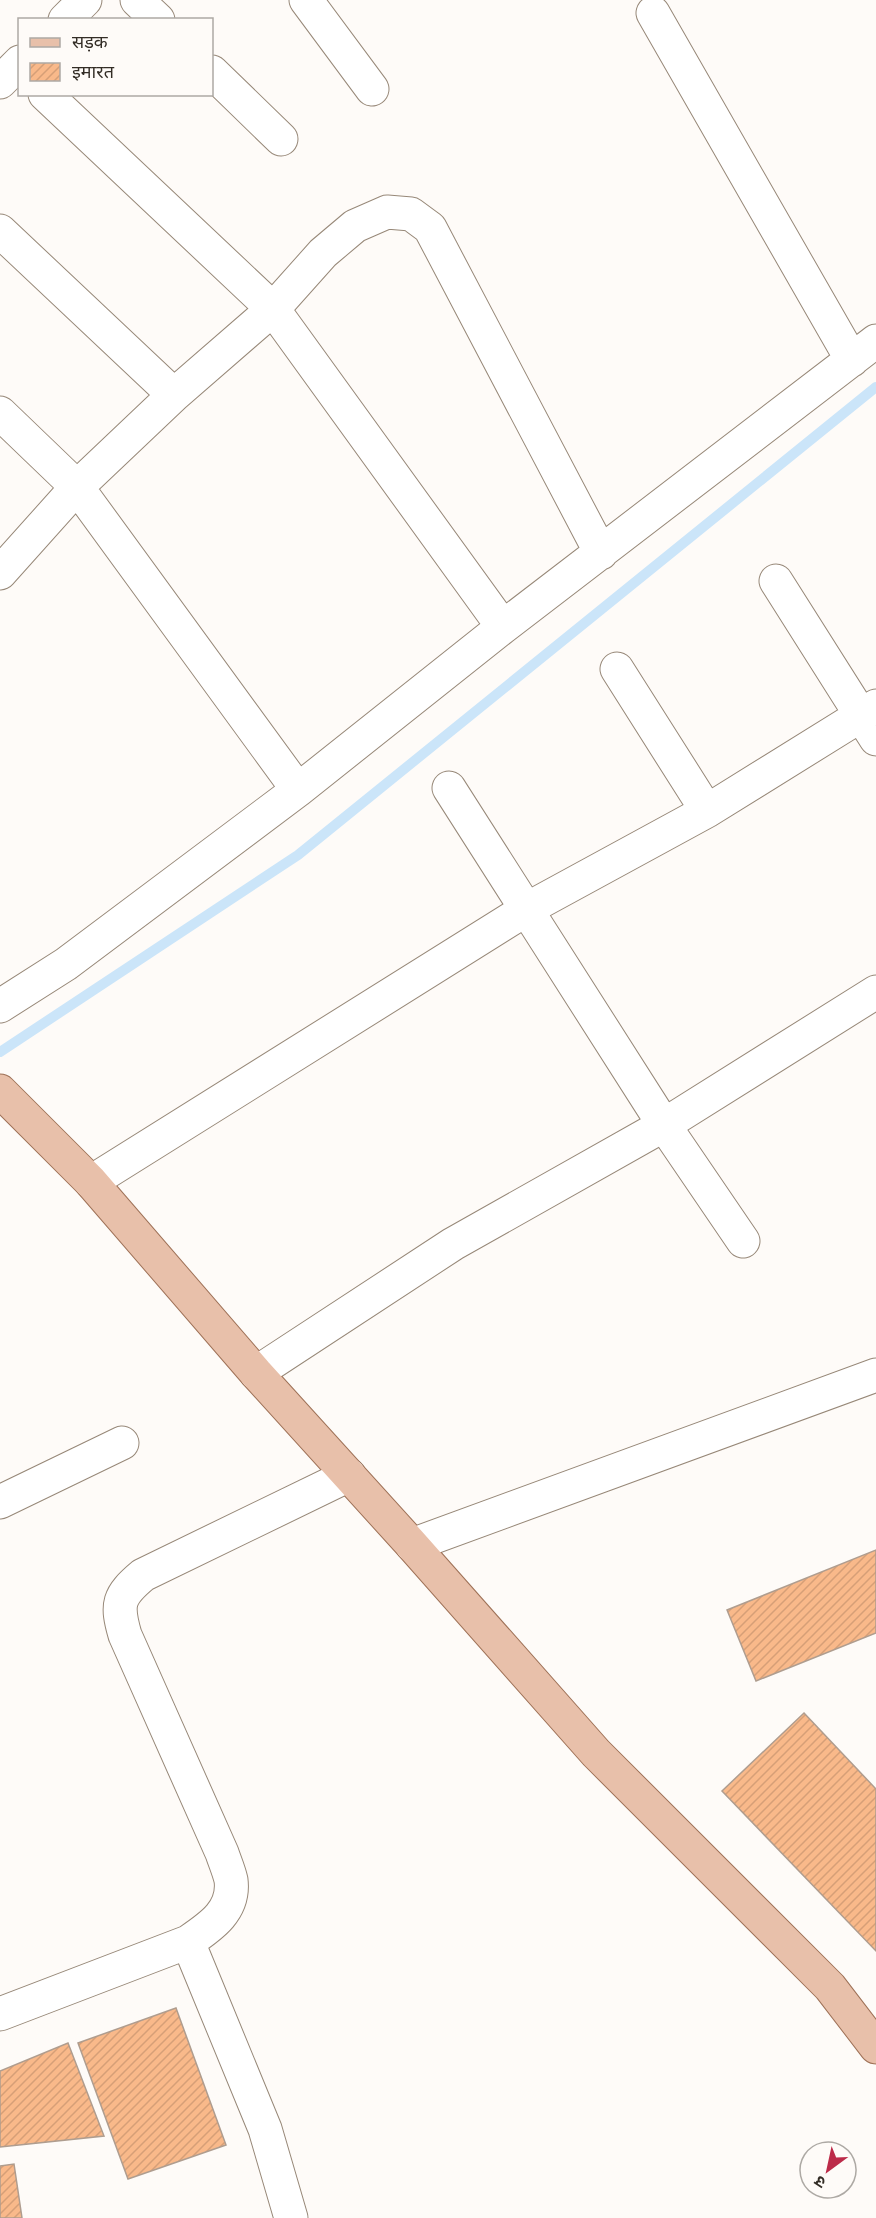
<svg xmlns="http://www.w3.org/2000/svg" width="876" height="2218" font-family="'Alegreya Sans','Noto Sans Devanagari',sans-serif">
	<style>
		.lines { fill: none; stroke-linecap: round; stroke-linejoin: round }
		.stream { stroke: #cbe5f9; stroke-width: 10 }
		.building { fill: url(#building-hatch); stroke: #af9d8f; stroke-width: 1.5 }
		.minor-casing { stroke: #978878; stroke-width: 35 }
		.major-casing { stroke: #9e7157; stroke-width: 35 }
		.minor { stroke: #fff; stroke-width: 33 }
		.major { stroke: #e8c0aa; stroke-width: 33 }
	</style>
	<defs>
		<pattern id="building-hatch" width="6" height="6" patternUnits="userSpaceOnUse" patternTransform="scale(1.5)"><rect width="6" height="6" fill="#f9b98a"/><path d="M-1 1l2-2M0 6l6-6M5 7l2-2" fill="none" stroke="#d69f77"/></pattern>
	</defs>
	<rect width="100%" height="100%" fill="#fefbf8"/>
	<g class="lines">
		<!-- stream -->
		<path class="stream" d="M 0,1052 L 298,855 L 876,387"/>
	</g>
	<!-- building -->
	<path class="building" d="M 876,1550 L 876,1633 L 756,1681 L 727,1610 Z
		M 804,1713 L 876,1789 L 876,1951 L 722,1791 Z
		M 176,2008 L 226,2145 L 128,2179 L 78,2043 Z
		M 68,2043 L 104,2136 L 0,2147 L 0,2071 Z
		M 14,2164 L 22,2218 L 0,2218 L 0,2166 Z"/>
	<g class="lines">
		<!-- minor casing -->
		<g class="minor-casing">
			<path id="minor" d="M 137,0 L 158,20
				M 306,0 L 372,89
				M 653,13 L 852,360
				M 65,20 L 85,0
				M 212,72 L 281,139
				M 0,82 L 20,62
				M 45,94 L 273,309 L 503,627
				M 0,231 L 174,395
				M 0,413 L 77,487 L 298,790
				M 0,573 L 77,487 L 174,395 L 273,309 L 323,253 L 355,226 L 387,212 L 411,214 L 430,228 L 601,553
				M 776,581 L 876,739
				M 617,669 L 707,811
				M 449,788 L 664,1125 L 743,1241
				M 0,1006 L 66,964 L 298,790 L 503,627 L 876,341
				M 91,1182 L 527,909 L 707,811 L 876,706
				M 256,1373 L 453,1244 L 664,1125 L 876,992
				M 0,1502 L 122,1443
				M 412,1545 L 876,1375
				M 188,1942 L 265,2129 L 291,2218
				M 0,2014 L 188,1942 C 210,1927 235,1911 231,1880 C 229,1871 225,1862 222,1853 L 125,1635 C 116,1604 118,1596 143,1575 L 349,1475"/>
		</g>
		<!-- major casing -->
		<g class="major-casing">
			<path id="major" d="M 0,1091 L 91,1182 L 256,1373 L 412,1545 L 596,1753 L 830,1987 L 876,2047"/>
		</g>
		<!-- minor -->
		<use href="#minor" class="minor"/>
		<!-- major -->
		<use href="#major" class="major"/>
	</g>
	<!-- legend -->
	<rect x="18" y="18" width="195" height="78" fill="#fefbf8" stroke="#ada9a4" stroke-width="1.5"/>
	<rect x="30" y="38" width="30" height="9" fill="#e8c0aa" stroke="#ada9a4" stroke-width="1.5"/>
	<text x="72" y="48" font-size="18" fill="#332d26">सड़क</text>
	<rect x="30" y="63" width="30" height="18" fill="url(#building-hatch)" stroke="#ada9a4" stroke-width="1.5"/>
	<text x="72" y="78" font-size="18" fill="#332d26">इमारत</text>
	<!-- north arrow -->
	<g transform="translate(828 2170) rotate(213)"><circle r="28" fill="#fefbf8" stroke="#ada9a4" stroke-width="1.5"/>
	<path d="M0-4.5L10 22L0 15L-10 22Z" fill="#bc2b49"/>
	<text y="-9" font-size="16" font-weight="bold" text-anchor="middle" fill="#332d26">उ</text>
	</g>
</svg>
